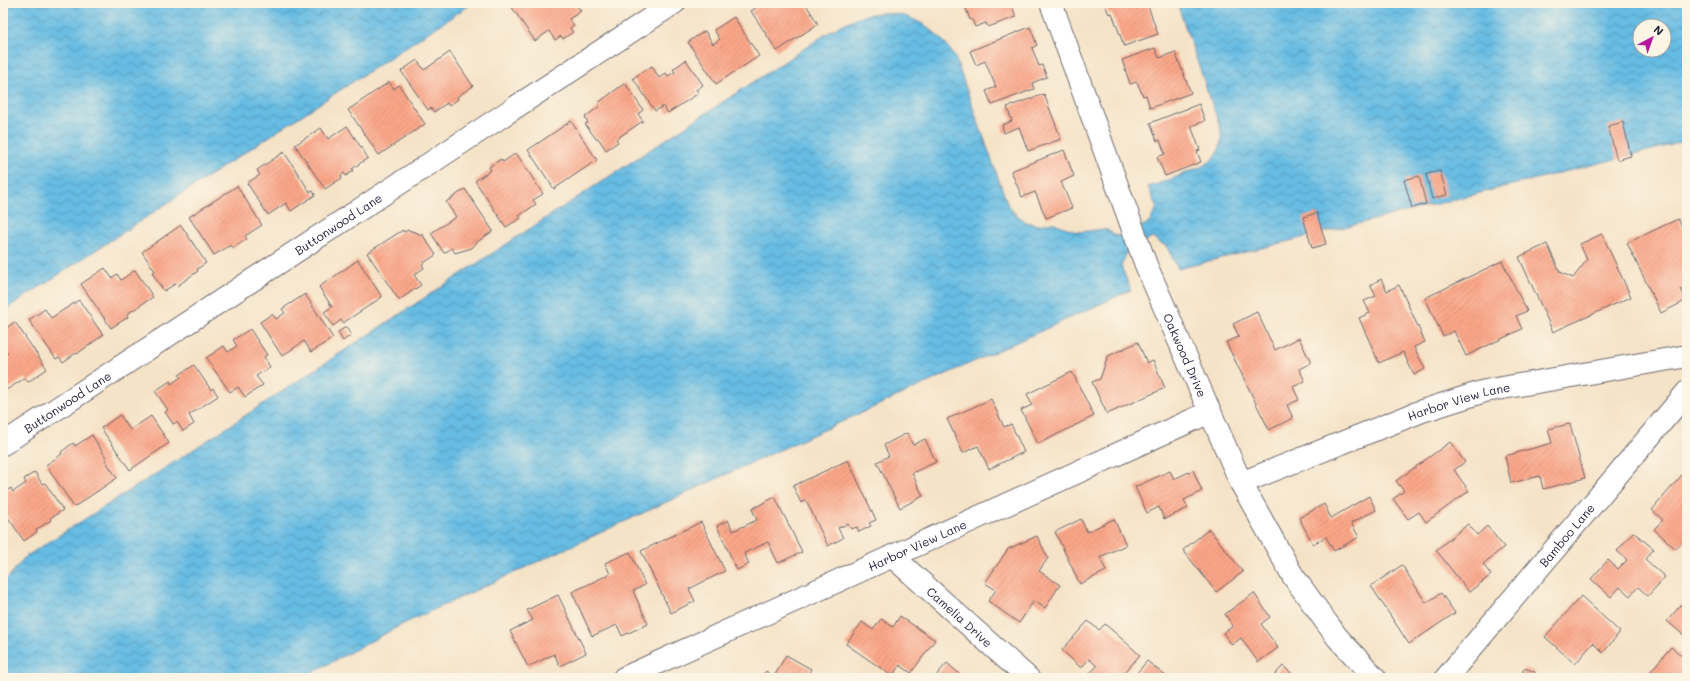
<svg xmlns="http://www.w3.org/2000/svg" width="1690" height="681" font-family="Mali,sans-serif">
	<style>
		.water { fill: url(#water-waves); stroke: #446f8f; fill-rule: evenodd }
		.building { fill: url(#building-hatch) }
		.lines { fill: none; stroke-linecap: round; stroke-linejoin: round }
		.minor-casing { stroke: #6c666c; stroke-width: 24 }
		.minor { stroke: #fff; stroke-width: 22 }
		.labels { text-anchor: middle; dominant-baseline: central; stroke-width: 3; stroke-linejoin: round; paint-order: stroke }
		.street-label { font-size: 12px; fill: #22223b; stroke: #fcf5e5 }
	</style>
	<defs>
		<pattern id="water-waves" width="16" height="10" patternUnits="userSpaceOnUse"><rect width="16" height="10" fill="#66bce3"/><path d="M0 5q4-4 8 0t8 0" fill="none" stroke="#5498b9"/></pattern>
		<pattern id="building-hatch" width="6" height="6" patternUnits="userSpaceOnUse"><rect width="6" height="6" fill="#faa688"/><path d="M-1 1l2-2M0 6l6-6M5 7l2-2" fill="none" stroke="#d68f76"/></pattern>
	</defs>
	<rect width="100%" height="100%" fill="#fcf5e5"/>
	<filter id="ink" filterUnits="userSpaceOnUse"><feTurbulence type="fractalNoise" baseFrequency=".025" numOctaves="2"/><feDisplacementMap in="SourceGraphic" scale="8" xChannelSelector="R" yChannelSelector="G"/><feConvolveMatrix kernelMatrix="1 2 1 2 8 2 1 2 1" color-interpolation-filters="sRGB"/></filter>
	<filter id="wash" filterUnits="userSpaceOnUse"><feTurbulence type="fractalNoise" baseFrequency=".012" numOctaves="4" result="noise"/><feDisplacementMap in="SourceGraphic" scale="16" xChannelSelector="R" yChannelSelector="G"/><feGaussianBlur stdDeviation="0.9" result="paint"/><feColorMatrix in="noise" values="0 0 0 0 0 0 0 0 0 0 0 0 0 0 0 0 0 1.4 0 .05"/><feComposite in="paint" operator="in"/></filter>
	<g filter="url(#wash)">
		<rect width="100%" height="100%" fill="#f5e3c8"/>
		<!-- water -->
		<path class="water" d="M 3,3 L 473,3 L 3,311 Z
			M 1177,3 L 1687,3 L 1687,141 L 1178,269 L 1167,247 L 1153,238 L 1129,247 L 1121,266 L 1131,290 L 738,469 L 403,624 L 302,678 L 3,678 L 3,584 L 25,557 L 176,461 L 799,52 C 818,40 838,24 860,17 C 898,3 939,26 956,60 L 1007,203 L 1013,212 L 1026,222 L 1038,225 L 1052,222 L 1077,232 L 1105,229 L 1117,236 L 1149,223 L 1157,208 L 1148,187 C 1161,183 1174,178 1186,173 C 1210,164 1223,158 1221,130 ZM 1640,26 L 1664,26 L 1664,50 L 1640,50 Z"/>
		<g id="blocks">
			<!-- building -->
			<path class="building" d="M 516,3 L 575,3 L 581,11 L 569,19 L 574,25 L 570,28 L 573,32 L 563,39 L 561,36 L 555,40 L 549,31 L 535,41 L 511,6 Z
				M 763,3 L 805,3 L 818,24 L 777,51 L 751,11 Z
				M 964,3 L 1011,3 L 1016,17 L 988,27 L 986,23 L 975,27 L 972,19 L 970,20 Z
				M 1104,3 L 1147,3 L 1158,34 L 1124,46 L 1112,13 L 1109,14 Z
				M 734,17 L 759,56 L 716,84 L 688,42 L 705,31 L 713,44 L 720,39 L 714,30 Z
				M 1030,27 L 1037,45 L 1032,48 L 1039,66 L 1042,65 L 1047,77 L 1032,83 L 1034,89 L 992,105 L 986,91 L 996,87 L 985,61 L 976,65 L 970,51 Z
				M 1155,48 L 1159,58 L 1175,52 L 1191,93 L 1150,108 L 1146,95 L 1143,96 L 1137,82 L 1130,84 L 1122,60 Z
				M 450,52 L 473,86 L 457,97 L 458,99 L 449,106 L 447,103 L 434,112 L 431,108 L 428,110 L 401,71 L 417,60 L 424,70 Z
				M 686,60 L 703,85 L 696,90 L 699,93 L 668,113 L 663,106 L 655,111 L 633,78 L 652,66 L 659,78 L 666,73 L 668,76 L 675,72 L 673,69 Z
				M 389,82 L 394,89 L 399,85 L 425,124 L 379,155 L 348,110 Z
				M 625,83 L 643,110 L 638,114 L 643,121 L 616,139 L 618,142 L 606,150 L 598,138 L 596,139 L 585,124 L 588,123 L 585,117 L 600,106 L 598,103 Z
				M 1044,94 L 1061,139 L 1028,151 L 1019,127 L 1004,133 L 1002,125 L 1012,121 L 1007,107 Z
				M 1199,104 L 1205,121 L 1191,126 L 1200,150 L 1197,151 L 1201,162 L 1165,176 L 1157,157 L 1165,154 L 1160,140 L 1157,141 L 1150,123 Z
				M 571,121 L 597,160 L 554,189 L 528,150 Z
				M 1623,122 L 1631,156 L 1617,160 L 1608,126 Z
				M 347,126 L 368,158 L 352,169 L 354,170 L 346,176 L 344,173 L 341,175 L 342,178 L 325,189 L 295,145 L 321,128 L 328,139 Z
				M 1064,150 L 1074,176 L 1061,182 L 1072,208 L 1046,218 L 1035,192 L 1022,197 L 1011,171 Z
				M 284,152 L 310,192 L 313,191 L 315,195 L 291,211 L 286,203 L 268,215 L 247,183 L 260,175 L 257,170 Z
				M 516,153 L 543,194 L 533,200 L 536,204 L 519,216 L 521,218 L 506,227 L 475,181 L 491,170 L 489,167 L 501,159 L 503,162 Z
				M 1440,171 L 1447,195 L 1432,199 L 1426,174 Z
				M 1419,176 L 1426,204 L 1412,208 L 1404,180 Z
				M 237,186 L 262,225 L 245,236 L 247,239 L 233,248 L 231,245 L 214,255 L 189,217 Z
				M 465,189 L 493,231 L 477,242 L 472,248 L 455,253 L 452,248 L 444,253 L 431,233 L 456,217 L 446,202 Z
				M 1317,213 L 1326,244 L 1312,248 L 1303,217 Z
				M 1678,219 L 1687,236 L 1687,286 L 1681,289 L 1687,300 L 1661,313 L 1627,243 Z
				M 181,225 L 206,263 L 197,269 L 198,271 L 177,286 L 175,284 L 164,291 L 152,273 L 155,271 L 142,252 Z
				M 403,230 L 404,232 L 408,230 L 418,233 L 420,236 L 422,234 L 436,255 L 422,264 L 424,268 L 414,275 L 421,285 L 399,300 L 367,253 Z
				M 1602,234 L 1631,297 L 1553,332 L 1519,257 L 1547,244 L 1560,272 L 1573,278 L 1587,260 L 1580,244 Z
				M 358,260 L 382,297 L 343,323 L 341,320 L 333,326 L 324,312 L 332,307 L 319,287 Z
				M 1502,261 L 1527,311 L 1516,316 L 1522,329 L 1466,356 L 1454,331 L 1443,336 L 1425,298 Z
				M 105,268 L 112,278 L 117,274 L 121,280 L 135,270 L 153,297 L 127,314 L 128,317 L 111,328 L 81,284 Z
				M 1381,279 L 1387,291 L 1399,285 L 1425,342 L 1414,347 L 1425,369 L 1414,375 L 1403,352 L 1379,363 L 1359,318 L 1370,313 L 1364,301 L 1376,296 L 1370,285 Z
				M 305,294 L 333,338 L 311,352 L 304,341 L 282,356 L 260,322 L 272,314 L 276,319 L 285,313 L 282,309 Z
				M 79,300 L 103,335 L 77,354 L 76,353 L 63,362 L 59,357 L 56,359 L 29,320 L 45,309 L 51,318 Z
				M 1257,312 L 1275,350 L 1299,338 L 1311,363 L 1299,369 L 1305,381 L 1293,387 L 1299,400 L 1287,405 L 1293,418 L 1269,430 L 1226,342 L 1239,337 L 1233,324 Z
				M 15,322 L 47,369 L 28,382 L 25,378 L 3,392 L 3,356 L 8,353 L 3,346 L 3,330 Z
				M 346,327 L 351,335 L 343,341 L 338,332 Z
				M 250,329 L 267,355 L 264,357 L 270,367 L 256,376 L 263,385 L 245,397 L 238,387 L 230,392 L 206,358 L 224,346 L 228,352 L 237,346 L 233,340 Z
				M 1138,342 L 1147,363 L 1153,360 L 1165,388 L 1107,414 L 1092,382 L 1100,379 L 1108,356 Z
				M 194,365 L 211,390 L 213,388 L 218,396 L 189,415 L 194,424 L 183,431 L 177,422 L 173,424 L 165,412 L 168,410 L 155,391 L 170,381 L 171,384 L 181,377 L 179,375 Z
				M 1072,372 L 1094,416 L 1038,444 L 1021,410 L 1032,405 L 1027,394 Z
				M 991,399 L 1004,427 L 1011,424 L 1024,452 L 989,469 L 978,446 L 963,453 L 947,419 Z
				M 120,415 L 130,430 L 151,416 L 169,443 L 130,470 L 101,428 Z
				M 1570,424 L 1585,478 L 1543,489 L 1540,476 L 1511,483 L 1505,456 L 1552,443 L 1548,429 Z
				M 907,433 L 913,445 L 925,439 L 936,462 L 912,473 L 923,496 L 900,508 L 877,462 L 889,456 L 884,445 Z
				M 92,435 L 107,459 L 105,460 L 117,478 L 74,507 L 46,465 L 62,454 L 61,452 L 73,443 L 75,446 Z
				M 1450,442 L 1465,462 L 1454,470 L 1469,491 L 1426,522 L 1419,512 L 1408,519 L 1393,499 L 1404,491 L 1396,481 Z
				M 848,460 L 876,520 L 869,523 L 871,526 L 859,532 L 857,527 L 851,529 L 848,524 L 838,528 L 843,538 L 828,546 L 806,500 L 801,503 L 793,486 Z
				M 1687,469 L 1687,537 L 1676,549 L 1654,529 L 1663,520 L 1652,510 Z
				M 1193,470 L 1202,491 L 1184,500 L 1188,508 L 1164,519 L 1159,507 L 1147,513 L 1135,487 L 1170,471 L 1174,479 Z
				M 35,472 L 42,484 L 45,483 L 63,510 L 50,518 L 51,520 L 36,530 L 37,532 L 24,541 L 3,510 L 3,493 L 11,488 L 13,492 L 26,483 L 24,479 Z
				M 1369,496 L 1376,510 L 1351,523 L 1359,537 L 1334,551 L 1326,537 L 1313,544 L 1299,518 L 1324,504 L 1331,518 Z
				M 775,497 L 802,552 L 778,563 L 768,542 L 744,553 L 749,564 L 737,570 L 717,526 L 728,520 L 733,531 L 757,520 L 752,509 Z
				M 1081,519 L 1087,532 L 1114,519 L 1126,545 L 1100,557 L 1106,571 L 1080,584 L 1055,532 Z
				M 701,522 L 725,571 L 689,589 L 695,601 L 671,613 L 641,551 Z
				M 1468,524 L 1477,535 L 1487,526 L 1504,547 L 1483,564 L 1491,575 L 1469,592 L 1436,550 Z
				M 1209,529 L 1243,572 L 1216,592 L 1183,550 Z
				M 1633,532 L 1654,549 L 1645,559 L 1665,577 L 1648,596 L 1638,587 L 1630,596 L 1620,587 L 1611,597 L 1591,579 L 1608,560 L 1618,569 L 1627,560 L 1617,551 Z
				M 1037,536 L 1048,558 L 1039,571 L 1060,585 L 1045,608 L 1034,601 L 1019,623 L 988,601 L 996,590 L 985,583 L 1008,549 Z
				M 630,552 L 645,585 L 633,591 L 648,624 L 622,636 L 617,625 L 592,636 L 572,592 L 610,574 L 605,563 Z
				M 1402,565 L 1426,603 L 1441,593 L 1455,613 L 1409,644 L 1371,586 Z
				M 1254,593 L 1270,617 L 1261,624 L 1278,648 L 1258,662 L 1241,638 L 1232,645 L 1223,633 L 1233,626 L 1225,614 Z
				M 558,595 L 586,653 L 560,666 L 554,654 L 528,667 L 510,631 L 533,620 L 527,610 Z
				M 1581,596 L 1620,632 L 1603,653 L 1593,643 L 1575,664 L 1545,637 Z
				M 1687,598 L 1687,638 L 1667,621 Z
				M 900,616 L 935,640 L 911,673 L 900,665 L 892,676 L 846,644 L 862,622 L 873,630 L 881,619 L 893,627 Z
				M 1088,621 L 1099,630 L 1105,624 L 1140,655 L 1120,678 L 1094,678 L 1089,674 L 1097,666 L 1089,659 L 1081,668 L 1062,650 Z
				M 1671,647 L 1687,660 L 1687,675 L 1685,678 L 1645,678 Z
				M 786,655 L 811,669 L 806,678 L 762,678 L 766,671 L 774,677 Z
				M 1147,661 L 1168,678 L 1133,678 Z
				M 947,663 L 964,678 L 934,678 Z
				M 1283,666 L 1297,678 L 1272,678 Z
				M 1524,668 L 1535,672 L 1533,678 L 1521,678 Z"/>
		</g>
	</g>
	<g filter="url(#ink)">
		<use href="#blocks" fill-opacity="0" stroke="#6c666c" stroke-width="1"/>
		<g class="lines">
			<!-- minor casing -->
			<g class="minor-casing">
				<g id="minor">
					<path id="s1" d="M 1051,3 L 1146,265 L 1241,483 L 1293,576 L 1337,637 L 1375,678"/>
					<path id="s2" d="M 3,444 L 674,3"/>
					<path id="s3" d="M 1241,483 L 1422,411 L 1485,391 L 1687,356"/>
					<path id="s4" d="M 892,556 L 1028,678"/>
					<path id="s5" d="M 624,678 L 1210,412"/>
					<path id="s6" d="M 1446,678 L 1687,392"/>
				</g>
			</g>
			<!-- minor -->
			<use href="#minor" class="minor"/>
		</g>
	</g>
	<g class="labels">
		<!-- street labels -->
		<g class="street-label">
			<text stroke="none"><textPath href="#s2" startOffset="401">Buttonwood Lane</textPath></text>
			<text stroke="none"><textPath href="#s1" startOffset="377">Oakwood Drive</textPath></text>
			<text stroke="none"><textPath href="#s2" startOffset="77">Buttonwood Lane</textPath></text>
			<text stroke="none"><textPath href="#s3" startOffset="233">Harbor View Lane</textPath></text>
			<text stroke="none"><textPath href="#s6" startOffset="187">Bamboo Lane</textPath></text>
			<text stroke="none"><textPath href="#s5" startOffset="322">Harbor View Lane</textPath></text>
			<text stroke="none"><textPath href="#s4" startOffset="91">Camelia Drive</textPath></text>
		</g>
	</g>
	<!-- margin -->
	<rect width="1690" height="681" fill="none" stroke="#fcf5e5" stroke-width="16"/>
	<!-- north arrow -->
	<g transform="translate(1652 38) rotate(41)"><circle r="19" fill="#fcf5e5" stroke="#a5a1a1"/>
	<path d="M0-3L7 15L0 10L-7 15Z" fill="#b5179e"/>
	<text y="-6" font-size="11" font-weight="bold" text-anchor="middle" fill="#22223b">N</text>
	</g>
</svg>
